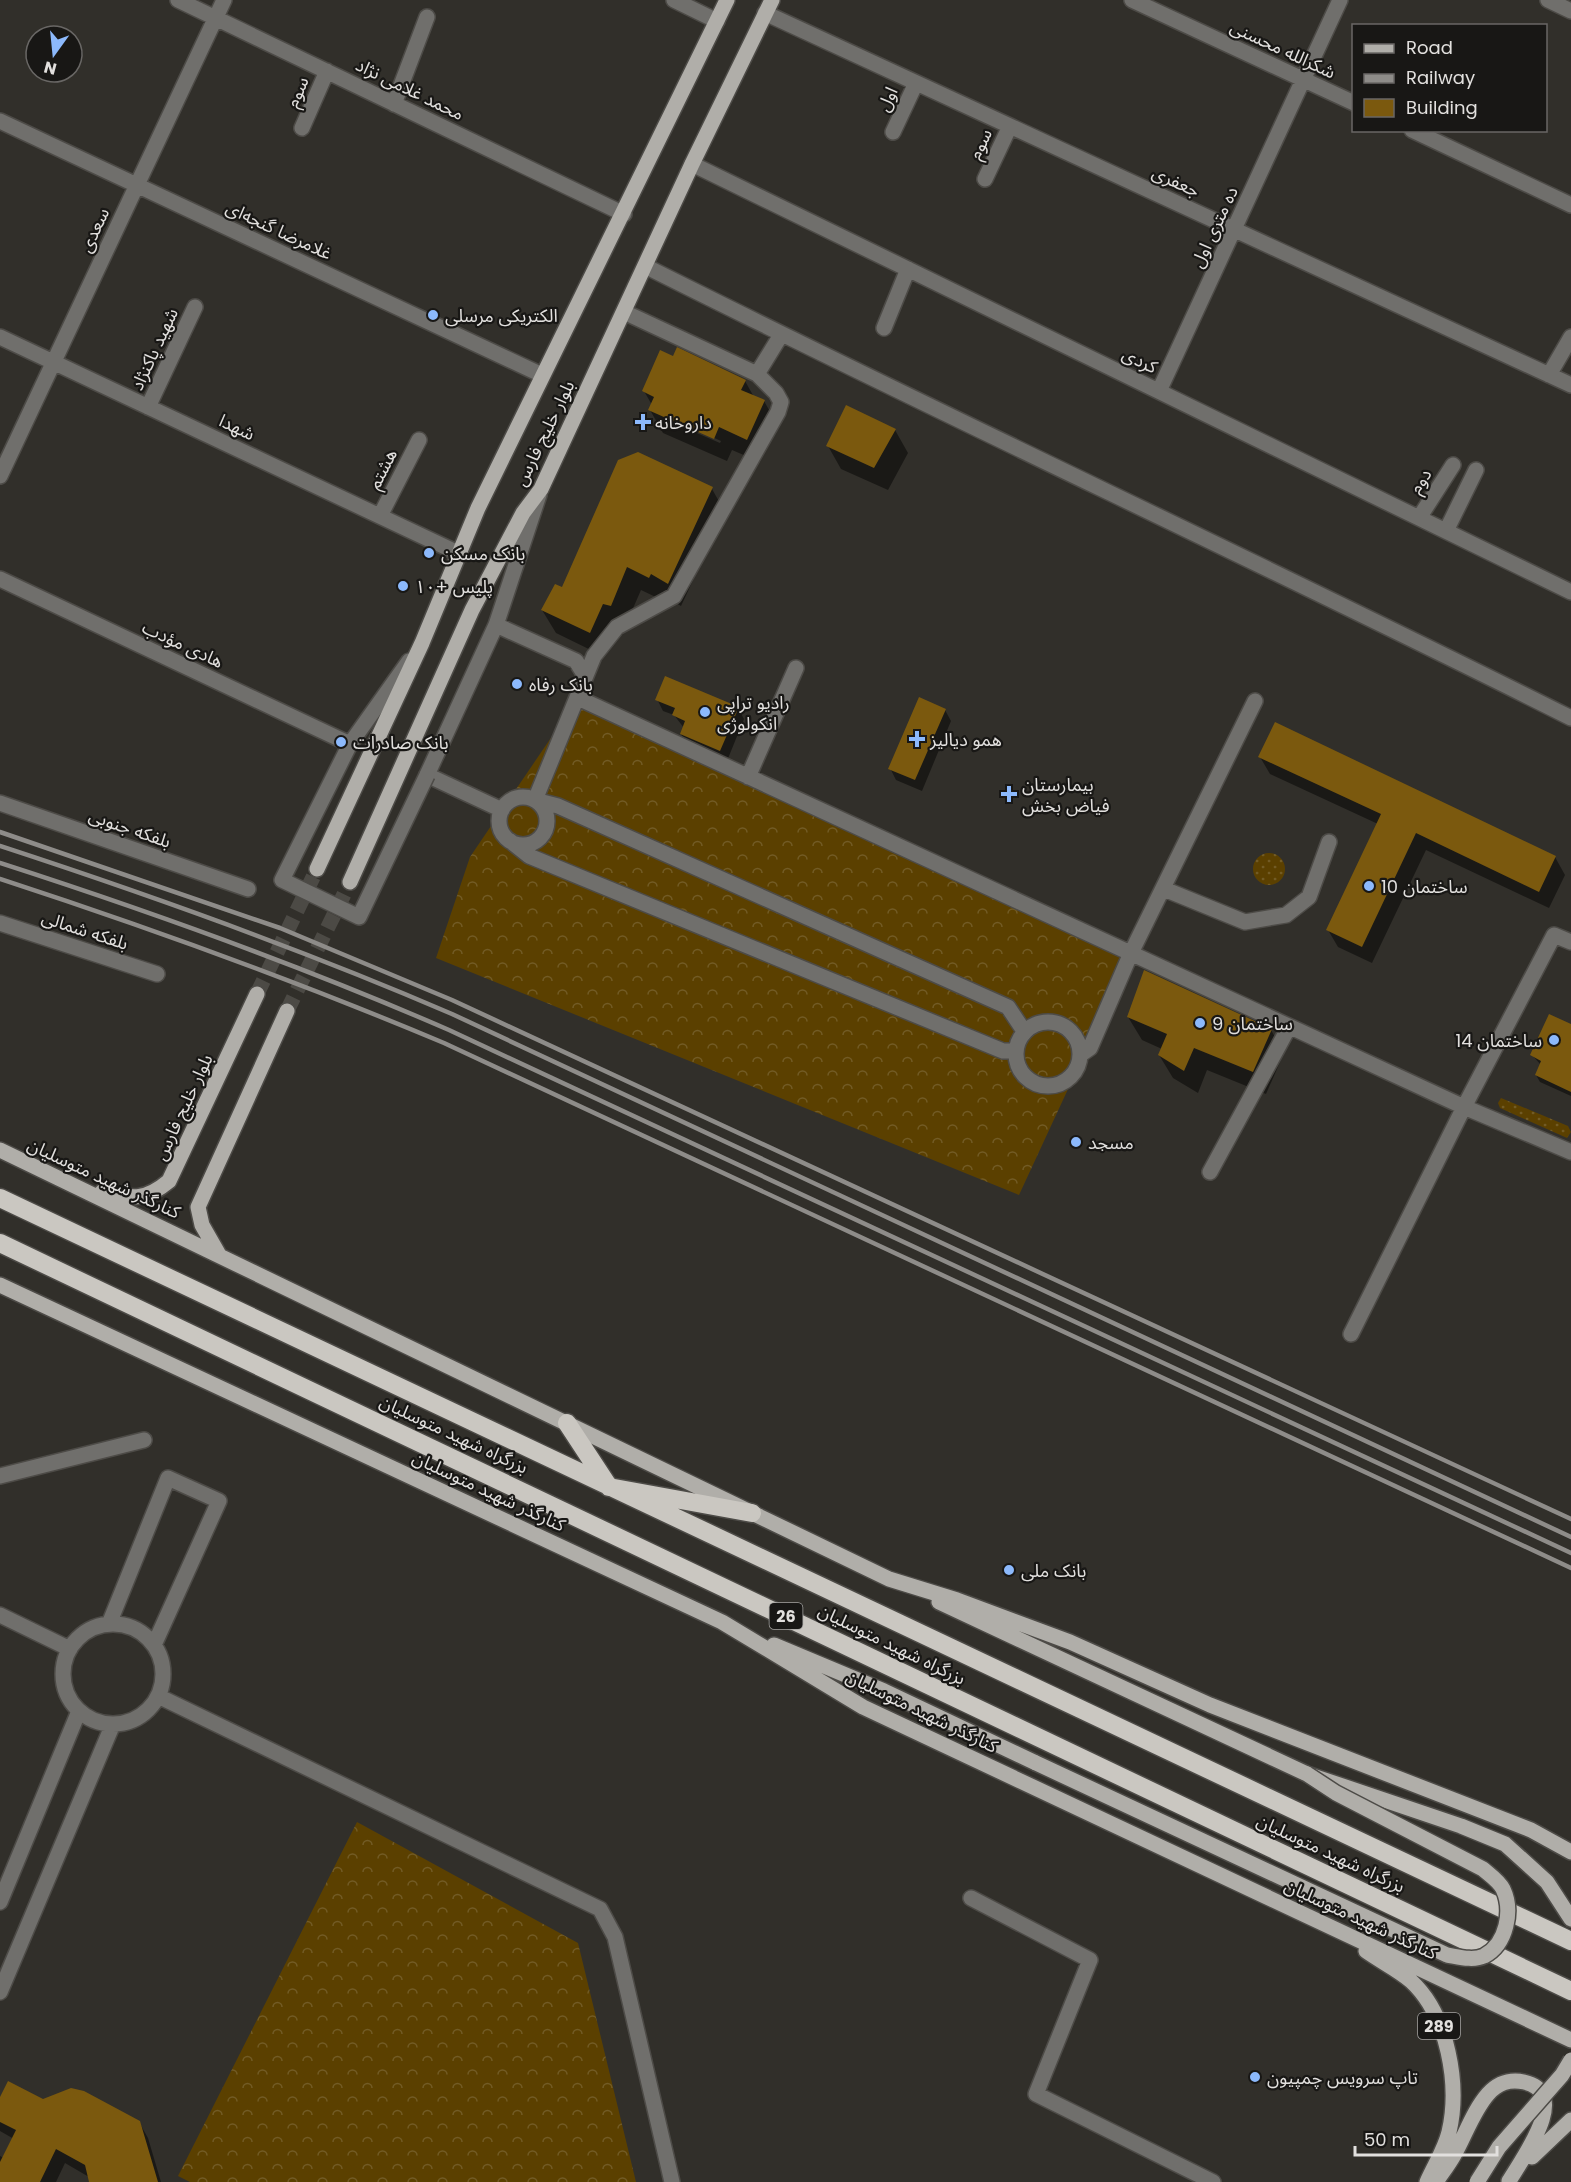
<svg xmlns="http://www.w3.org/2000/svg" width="1571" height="2182" font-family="Poppins,'Noto Sans Arabic',sans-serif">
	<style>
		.grass { fill: url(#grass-dots) }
		.forest { fill: url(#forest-crowns) }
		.shadow { fill: #0007; fill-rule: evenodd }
		.building { fill: #7b590e }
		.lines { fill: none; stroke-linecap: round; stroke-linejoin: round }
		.major-tunnel { stroke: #4c4a45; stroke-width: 15; stroke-dasharray: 15 8; stroke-linecap: butt }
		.minor-casing { stroke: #4d4b47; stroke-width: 18 }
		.major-casing { stroke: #4d4b47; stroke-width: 18 }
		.highway-casing { stroke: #4d4b47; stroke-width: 21 }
		.minor { stroke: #706f6c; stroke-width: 15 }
		.major { stroke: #b0aea9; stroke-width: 15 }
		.highway { stroke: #cac7c1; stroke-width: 18 }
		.rail { stroke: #8e8c89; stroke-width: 4.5 }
		.minor-bridge-casing { stroke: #4d4b47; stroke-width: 18; stroke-linecap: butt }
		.major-bridge-casing { stroke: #4d4b47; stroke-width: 18; stroke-linecap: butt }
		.minor-bridge { stroke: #706f6c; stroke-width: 15 }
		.major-bridge { stroke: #b0aea9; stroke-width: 15 }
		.poi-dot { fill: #8cb9fc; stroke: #181715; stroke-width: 2 }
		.labels { text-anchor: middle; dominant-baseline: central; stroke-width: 4.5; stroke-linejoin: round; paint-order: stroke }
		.shield { fill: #181715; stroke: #a5a4a2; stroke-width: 1.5 }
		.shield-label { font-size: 16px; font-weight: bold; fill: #e2e0de }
		.street-label { font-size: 18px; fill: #e2e0de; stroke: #181715 }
		.poi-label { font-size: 18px; fill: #e2e0de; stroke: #181715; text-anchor: start }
	</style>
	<defs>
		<pattern id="grass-dots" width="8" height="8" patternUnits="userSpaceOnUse" patternTransform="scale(1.5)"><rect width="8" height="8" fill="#5b4000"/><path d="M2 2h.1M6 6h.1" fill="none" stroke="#725b25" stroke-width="1.8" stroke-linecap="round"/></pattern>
		<pattern id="forest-crowns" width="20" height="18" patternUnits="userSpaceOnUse" patternTransform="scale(1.5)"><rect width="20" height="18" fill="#5b4000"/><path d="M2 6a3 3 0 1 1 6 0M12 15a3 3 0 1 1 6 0" fill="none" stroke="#725b25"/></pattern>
	</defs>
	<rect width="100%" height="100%" fill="#312f2a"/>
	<!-- grass -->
	<path class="grass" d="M1253 869a16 16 0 1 1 32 0a16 16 0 1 1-32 0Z
		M 1501,1098 L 1568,1126 L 1571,1132 L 1567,1138 L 1500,1108 L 1498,1103 Z"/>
	<!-- forest -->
	<path class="forest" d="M 578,698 L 1131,953 L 1019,1195 L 436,958 L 470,857 Z
		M 357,1822 L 578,1943 L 636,2182 L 190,2182 L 178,2176 Z"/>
	<!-- shadow -->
	<path class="shadow" d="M 674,358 L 745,381 L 754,397 L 764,401 L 777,424 L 760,462 L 732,450 L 727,461 L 663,433 L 650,410 L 652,405 L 644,391 ZM 664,415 L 721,441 L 720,443 L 664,419 Z
		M 895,430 L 908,453 L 888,490 L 841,469 L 828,446 Z
		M 712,489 L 725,512 L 681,606 L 664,596 L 662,600 L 641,590 L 624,629 L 603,656 L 556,633 L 542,610 L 563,589 Z
		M 657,699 L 738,708 L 744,719 L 727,761 L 688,745 L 681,734 L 684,728 L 674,715 L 663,711 Z
		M 945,710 L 951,721 L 922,791 L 896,780 L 890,768 Z
		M 1260,757 L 1555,857 L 1565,875 L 1549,908 L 1426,850 L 1372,963 L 1338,947 L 1328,930 L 1378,824 L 1270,774 Z
		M 1128,1017 L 1271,1030 L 1284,1053 L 1266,1094 L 1207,1070 L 1198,1093 L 1173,1078 L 1159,1055 L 1162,1049 L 1142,1040 Z
		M 1571,1026 L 1571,1096 L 1540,1082 L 1536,1075 L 1541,1065 L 1532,1055 Z
		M 0,2101 L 43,2101 L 139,2122 L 148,2138 L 161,2182 L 90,2182 L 89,2177 L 65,2163 L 56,2182 L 0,2182 L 0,2156 L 4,2158 L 14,2139 L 0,2131 Z"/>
	<!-- building -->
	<path class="building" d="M 677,347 L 746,380 L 741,390 L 765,400 L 747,440 L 719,427 L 714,439 L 648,410 L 654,397 L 642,391 L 660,350 L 673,356 Z
		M 846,405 L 896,429 L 874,468 L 826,446 Z
		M 638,452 L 713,487 L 668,584 L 651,574 L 649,578 L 627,567 L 611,606 L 603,604 L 590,633 L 541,610 L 555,584 L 562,587 L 618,460 Z
		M 665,676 L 739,707 L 720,751 L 680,734 L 685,721 L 672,715 L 675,708 L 655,700 Z
		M 919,697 L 946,709 L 915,780 L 888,769 Z
		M 1275,722 L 1556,856 L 1539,892 L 1416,833 L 1362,947 L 1326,930 L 1381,814 L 1258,757 Z
		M 1144,970 L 1272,1029 L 1253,1072 L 1194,1048 L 1184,1071 L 1158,1055 L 1167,1034 L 1127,1017 Z
		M 1549,1014 L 1571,1024 L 1571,1092 L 1535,1075 L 1541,1061 L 1530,1055 Z
		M 8,2081 L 43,2099 L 71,2088 L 84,2091 L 140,2121 L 158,2182 L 89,2182 L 85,2165 L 56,2149 L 40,2182 L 0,2182 L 0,2162 L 16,2130 L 0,2122 L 0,2097 Z"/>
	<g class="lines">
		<!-- major-tunnel -->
		<path class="major-tunnel" d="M 257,994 L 317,869
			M 287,1011 L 350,882"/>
		<!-- minor casing -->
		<g class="minor-casing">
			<path id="minor" d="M 178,0 L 624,214
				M 674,0 L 717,21
				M 1132,0 L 1354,103
				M 1548,0 L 1571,11
				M 765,13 L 1571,385
				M 394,104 L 427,17
				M 0,121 L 542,375
				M 302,128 L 327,71
				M 1412,130 L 1571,205
				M 893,132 L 916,83
				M 692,164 L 1571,592
				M 985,179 L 1010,126
				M 645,266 C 952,420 1264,564 1571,718
				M 624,312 L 757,374 L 776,393 L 781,402 L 778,412 L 674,596 L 617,627 L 594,656 L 535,800 L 558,806 L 1008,1007 L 1024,1031
				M 884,328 L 908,269
				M 0,337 L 458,553
				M 757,374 L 781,335
				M 1549,375 L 1571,337
				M 1159,391 L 1340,0
				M 148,407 L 195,307
				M 0,476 L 224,0
				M 380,516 L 419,440
				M 1419,518 L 1453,465
				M 1446,531 L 1476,470
				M 0,579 L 350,744 L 409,661
				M 496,625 L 576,661 L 584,674
				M 578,698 L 1464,1107 L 1571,1152
				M 748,777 L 796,668
				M499 821a24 24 0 1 1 48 0a24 24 0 1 1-48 0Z
				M 0,803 L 248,889
				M 502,810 L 427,775 L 496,625 L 539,495
				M 509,840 L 529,856 L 1003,1051 L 1015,1051
				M 1164,889 L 1245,922 L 1286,915 L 1309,897 L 1329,842
				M 0,923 L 157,974
				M1016 1054a32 32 0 1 1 64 0a32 32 0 1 1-64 0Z
				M 1080,1055 L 1090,1048 L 1131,953 L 1255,701
				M 1210,1172 L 1289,1027
				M 1351,1334 L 1464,1107 L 1554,935 L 1571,942
				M 0,1476 L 144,1440
				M 0,1615 L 70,1649
				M 109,1624 L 168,1478 L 219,1501 L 154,1645
				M63 1674a50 50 0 1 1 100 0a50 50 0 1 1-100 0Z
				M 158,1696 L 600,1909 L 615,1937 L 672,2182
				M 971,1898 L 1090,1960 L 1036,2094 L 1213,2182
				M 0,1902 L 79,1711
				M 0,1992 L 113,1724"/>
		</g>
		<!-- major casing -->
		<g class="major-casing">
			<path id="major" d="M 317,869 L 422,643 L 478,508 L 727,0
				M 350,882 L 472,610 L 523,513 L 541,489 L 692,164 L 772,0
				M 0,1150 L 889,1579 L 957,1600 L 1070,1642 L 1210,1705 L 1531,1830 L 1571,1852
				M 102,1192 C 132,1198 144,1202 169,1181 L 257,994
				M 218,1253 L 202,1225 L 198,1207 L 287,1011
				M 0,1285 L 722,1622 L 863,1707 L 1571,2040
				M 939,1602 L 1307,1774 L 1461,1826 L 1505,1844 L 1547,1882 L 1571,1919
				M 774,1645 L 884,1691 L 1036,1763
				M 1366,1951 C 1380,1961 1398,1970 1411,1981 C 1448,2015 1460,2085 1449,2132 C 1445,2149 1434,2166 1427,2182
				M 1532,2157 L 1571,2120
				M 1436,2182 C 1442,2173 1449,2164 1454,2155 C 1465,2136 1473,2111 1488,2094 C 1498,2083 1509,2079 1524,2082 C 1571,2092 1525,2155 1509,2181"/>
		</g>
		<!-- highway casing -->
		<g class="highway-casing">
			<path id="highway" d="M 0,1198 L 1571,1941
				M 0,1243 L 1571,1991
				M 567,1423 L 609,1487 L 752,1513"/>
		</g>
		<!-- minor -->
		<use href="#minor" class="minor"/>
		<!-- major -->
		<use href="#major" class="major"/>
		<!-- highway -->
		<use href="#highway" class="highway"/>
		<!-- rail -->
		<path class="rail" d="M 0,832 L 280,928 L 452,1000 L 1571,1519
			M 0,846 C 153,896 304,950 452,1014 L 1571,1537
			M 0,863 C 152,912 302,966 449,1030 L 1571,1553
			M 0,879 C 150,928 299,982 444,1043 L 1571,1568"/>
		<!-- minor-bridge casing -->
		<g class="minor-bridge-casing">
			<path id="minor-bridge" d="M 350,744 L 282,880 L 359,917 L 427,775"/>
		</g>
		<!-- major-bridge casing -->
		<g class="major-bridge-casing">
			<path id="major-bridge" d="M 1036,1763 L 1447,1955 C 1459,1957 1473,1961 1484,1956 C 1507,1944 1513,1910 1503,1889 C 1499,1881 1490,1875 1483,1869 L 1336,1793 L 1307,1774
				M 1477,2182 L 1499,2147 L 1562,2075 L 1571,2060"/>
		</g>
		<!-- minor-bridge -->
		<use href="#minor-bridge" class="minor-bridge"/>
		<!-- major-bridge -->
		<use href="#major-bridge" class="major-bridge"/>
	</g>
	<!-- markers -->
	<g class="poi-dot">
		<circle cx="433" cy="315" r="6"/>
		<path d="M640 413h6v6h6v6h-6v6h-6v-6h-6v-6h6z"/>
		<circle cx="429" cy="553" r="6"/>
		<circle cx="403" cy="586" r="6"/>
		<circle cx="517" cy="684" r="6"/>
		<circle cx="705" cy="712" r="6"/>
		<path d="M914 730h6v6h6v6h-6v6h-6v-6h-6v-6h6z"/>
		<circle cx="341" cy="742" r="6"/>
		<path d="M1006 785h6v6h6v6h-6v6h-6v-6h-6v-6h6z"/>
		<circle cx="1369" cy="886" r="6"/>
		<circle cx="1200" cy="1023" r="6"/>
		<circle cx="1554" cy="1040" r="6"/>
		<circle cx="1076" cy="1142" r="6"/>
		<circle cx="1009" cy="1570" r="6"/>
		<circle cx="1255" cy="2077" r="6"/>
	</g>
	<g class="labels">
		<!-- shield labels -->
		<g class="shield">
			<rect x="769.5" y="1603" width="33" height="26" rx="4.5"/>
			<rect x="1418" y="2013" width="42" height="26" rx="4.5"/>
		</g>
		<g class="shield-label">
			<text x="786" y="1616">26</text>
			<text x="1439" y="2026">289</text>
		</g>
		<!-- street labels -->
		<g class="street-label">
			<text transform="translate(1283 49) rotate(25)">شکرالله محسنی</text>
			<text transform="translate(410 89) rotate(26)">محمد غلامی نژاد</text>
			<text transform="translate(297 92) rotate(-67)">سوم</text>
			<text transform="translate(887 99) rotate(-65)">اول</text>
			<text transform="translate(980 144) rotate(-65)">سوم</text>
			<text transform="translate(1176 181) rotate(25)">جعفری</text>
			<text transform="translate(1214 227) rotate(-65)">ده متری اول</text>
			<text transform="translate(94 230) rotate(-65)">سعدی</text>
			<text transform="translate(279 230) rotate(25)">غلامرضا گنجه‌ای</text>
			<text transform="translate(154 349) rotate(-65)">شهید پاکنژاد</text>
			<text transform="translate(1140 360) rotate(26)">کردی</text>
			<text transform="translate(237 427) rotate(25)">شهدا</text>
			<text transform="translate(544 433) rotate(-64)">بلوار خلیج فارس</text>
			<text transform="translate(382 469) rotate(-63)">هشتم</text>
			<text transform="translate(1420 481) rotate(-58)">دوم</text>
			<text transform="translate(183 644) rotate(25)">هادی مؤدب</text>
			<text transform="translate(130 828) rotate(19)">بلفکه جنوبی</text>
			<text transform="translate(85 930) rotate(18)">بلفکه شمالی</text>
			<text transform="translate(183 1107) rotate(-65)">بلوار خلیج فارس</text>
			<text transform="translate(104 1178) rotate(25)">کنارگذر شهید متوسلیان</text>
			<text transform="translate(454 1434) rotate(25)">بزرگراه شهید متوسلیان</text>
			<text transform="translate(489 1491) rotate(25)">کنارگذر شهید متوسلیان</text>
			<text transform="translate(892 1644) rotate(26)">بزرگراه شهید متوسلیان</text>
			<text transform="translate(922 1711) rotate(26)">کنارگذر شهید متوسلیان</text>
			<text transform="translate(1331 1853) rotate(25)">بزرگراه شهید متوسلیان</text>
			<text transform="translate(1361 1919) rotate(25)">کنارگذر شهید متوسلیان</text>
		</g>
		<!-- poi labels -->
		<g class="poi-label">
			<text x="445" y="315">الکتریکی مرسلی</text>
			<text x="655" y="422">داروخانه</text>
			<text x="441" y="553">بانک مسکن</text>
			<text x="415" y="586">پلیس +۱۰</text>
			<text x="529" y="684">بانک رفاه</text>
			<text x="717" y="702">رادیو تراپی<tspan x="717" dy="21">انکولوژی</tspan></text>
			<text x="930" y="739">همو دیالیز</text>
			<text x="353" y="742">بانک صادرات</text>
			<text x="1022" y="784">بیمارستان<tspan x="1022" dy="21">فیاض بخش</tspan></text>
			<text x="1381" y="886">ساختمان 10</text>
			<text x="1212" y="1023">ساختمان 9</text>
			<text x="1542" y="1040" text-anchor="end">ساختمان 14</text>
			<text x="1088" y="1142">مسجد</text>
			<text x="1021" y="1570">بانک ملی</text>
			<text x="1267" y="2077">تاپ سرویس چمپیون</text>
		</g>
	</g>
	<!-- legend -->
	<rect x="1352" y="24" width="195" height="108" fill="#181715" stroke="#696765" stroke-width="1.5"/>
	<rect x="1364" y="44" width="30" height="9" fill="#b0aea9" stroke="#696765" stroke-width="1.5"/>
	<text x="1406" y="54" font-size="18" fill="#e2e0de">Road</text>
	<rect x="1364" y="74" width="30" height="9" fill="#8e8c89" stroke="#696765" stroke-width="1.5"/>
	<text x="1406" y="84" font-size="18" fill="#e2e0de">Railway</text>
	<rect x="1364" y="99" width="30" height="18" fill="#7b590e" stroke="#696765" stroke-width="1.5"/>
	<text x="1406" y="114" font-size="18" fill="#e2e0de">Building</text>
	<!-- north arrow -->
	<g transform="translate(54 54) rotate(195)"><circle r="28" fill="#181715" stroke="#696765" stroke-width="1.5"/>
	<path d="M0-4.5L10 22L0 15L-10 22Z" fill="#8cb9fc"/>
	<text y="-9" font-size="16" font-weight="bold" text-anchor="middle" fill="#e2e0de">N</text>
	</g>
	<!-- scale -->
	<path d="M1355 2146v9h142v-9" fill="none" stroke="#e2e0de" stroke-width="3"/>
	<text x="1364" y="2146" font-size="18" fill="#e2e0de" stroke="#181715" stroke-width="4.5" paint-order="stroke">50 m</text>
</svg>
